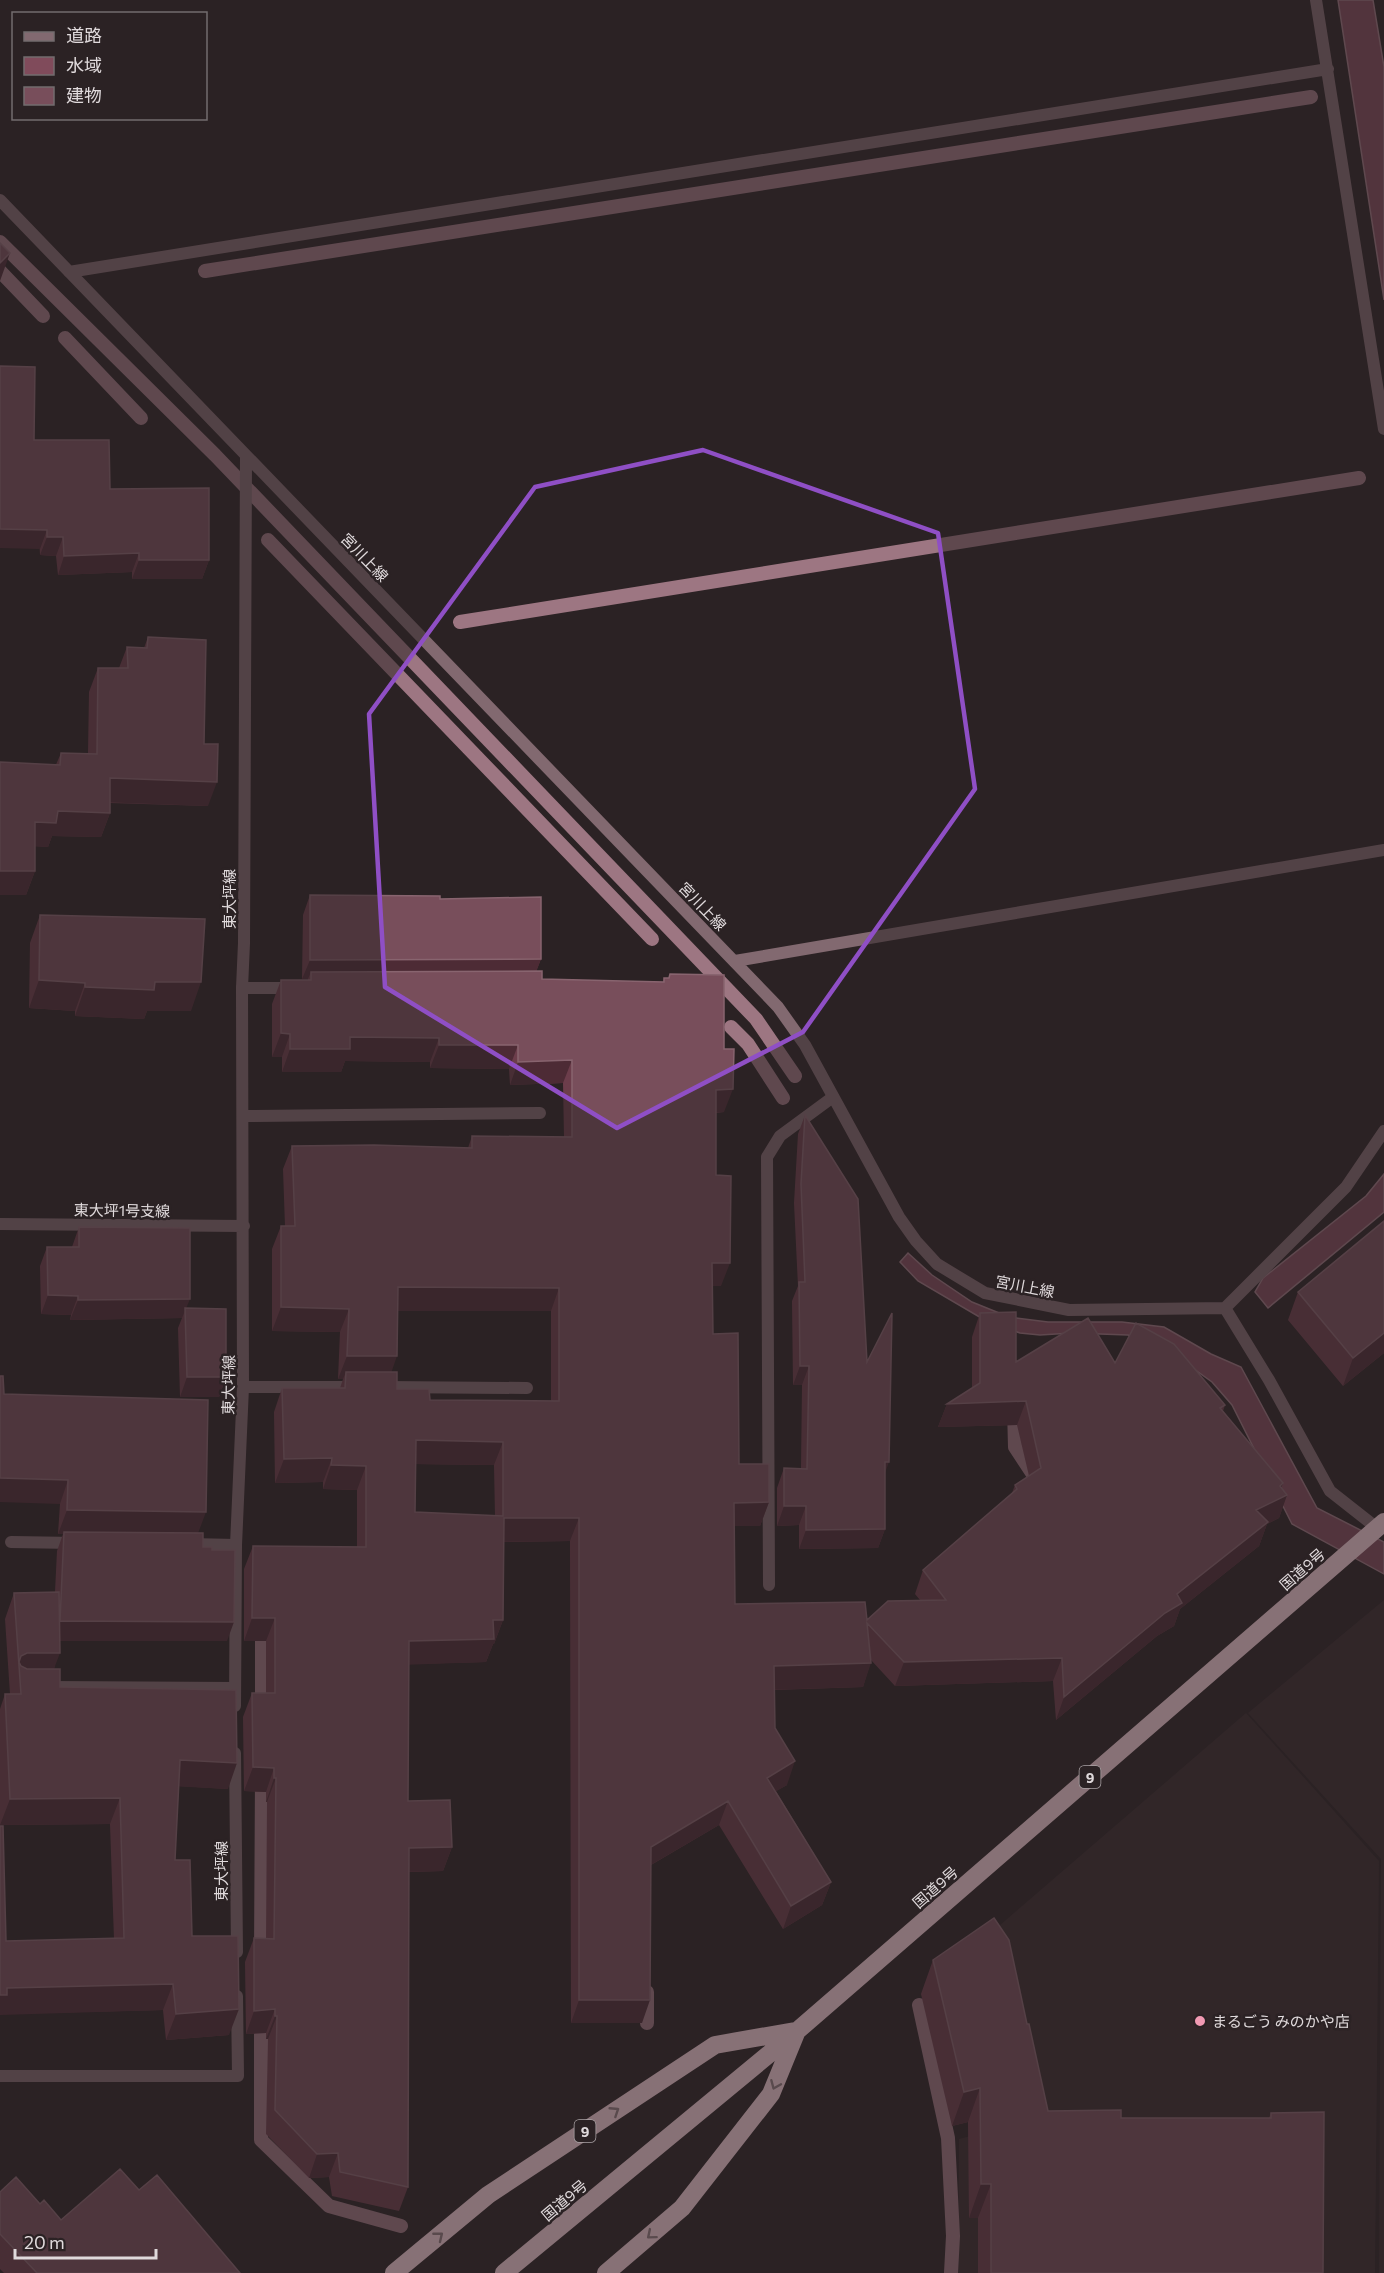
<svg xmlns="http://www.w3.org/2000/svg" width="1384" height="2273" font-family="Commissioner,'Noto Sans JP',sans-serif">
	<style>
		.built { fill: #382b2e }
		.water { fill: #804b5b; stroke: #9d7682; stroke-width: 1.5 }
		.lines { fill: none; stroke-linecap: round; stroke-linejoin: round }
		.stream { stroke: #9d7682; stroke-width: 14 }
		.lane { stroke: #826970; stroke-width: 12 }
		.street { stroke: #826970; stroke-width: 12 }
		.highway { stroke: #f7d1da; stroke-width: 18 }
		.wall { fill: #6c3d4b; fill-rule: evenodd }
		.shaded-wall { fill: #4d2b35 }
		.building { fill: #784e5b; stroke: #88646f; stroke-width: 1.5; fill-rule: evenodd }
		.oneway { stroke: #917a7f }
		.marked { fill: none; stroke: #8f4fc5; stroke-width: 4.5; stroke-linejoin: round }
		.poi-dot { fill: #f19ab3; stroke: #2b2224; stroke-width: 2 }
		.labels { text-anchor: middle; dominant-baseline: central; stroke-width: 5; stroke-linejoin: round; paint-order: stroke }
		.shield { fill: #2b2224; stroke: #aaa3a5; stroke-width: 1.5 }
		.shield-label { font-size: 14px; font-weight: bold; fill: #e0dadc }
		.street-label { font-size: 15px; fill: #e0dadc; stroke: #2b2224 }
		.poi-label { font-size: 15px; fill: #e0dadc; stroke: #2b2224; text-anchor: start }
	</style>
	<rect width="100%" height="100%" fill="#2b2224"/>
	<!-- built -->
	<path class="built" d="M 1384,1600 L 1384,2273 L 1379,2273 L 1381,1859 L 1248,1713 Z
		M 1246,1713 L 1379,1861 L 1375,2273 L 958,2273 L 959,2139 L 1048,2116 L 999,1926 Z"/>
	<!-- water -->
	<path class="water" d="M 1338,0 L 1373,0 L 1384,67 L 1384,300 Z
		M 1384,1174 L 1384,1212 L 1268,1308 L 1255,1292 L 1263,1278 L 1366,1196 Z
		M 908,1253 L 932,1275 L 972,1302 L 1009,1317 L 1048,1322 L 1122,1322 L 1164,1327 L 1211,1354 L 1241,1367 L 1317,1508 L 1384,1542 L 1384,1574 L 1292,1524 L 1232,1405 L 1212,1382 L 1170,1352 L 1128,1335 L 1072,1333 L 1040,1335 L 1020,1333 L 988,1322 L 918,1281 L 900,1262 Z"/>
	<g class="lines">
		<!-- stream -->
		<path class="stream" d="M 0,242 L 215,455 L 756,1019 L 795,1076
			M 0,271 L 43,316
			M 205,271 L 1311,97
			M 65,338 L 141,418
			M 268,540 L 652,939
			M 460,622 L 1359,478
			M 731,1027 L 748,1044 L 783,1098
			M 1014,1408 L 1015,1447 L 1036,1479
			M 262,1710 L 262,1624
			M 261,1956 L 262,1774
			M 919,2005 L 948,2138 L 953,2236 L 951,2273
			M 261,2017 L 261,2140 L 329,2206 L 401,2226
			M 647,2023 L 647,1992"/>
		<!-- lane -->
		<path class="lane" d="M 242,988 L 292,988
			M 244,1116 L 540,1113
			M 243,1387 L 356,1387
			M 382,1387 L 527,1388
			M 11,1542 L 76,1543
			M 189,1544 L 236,1545
			M 769,1585 L 767,1157 L 780,1136 L 833,1097
			M 46,1687 L 235,1688"/>
		<!-- street -->
		<path class="street" d="M 1316,0 L 1384,429
			M 0,200 L 778,1007 L 805,1045 L 899,1217 L 916,1241 L 937,1264 L 985,1293 L 1069,1310 L 1225,1308 L 1269,1380 L 1330,1491 L 1377,1528
			M 69,272 L 1328,69
			M 735,961 L 1384,850
			M 0,1224 L 244,1226
			M 1225,1308 L 1346,1187 L 1384,1131
			M 235,1706 L 236,1545 L 243,1387 L 242,988 L 244,943 L 246,456
			M 235,1753 L 237,1952
			M 0,2076 L 238,2076 L 237,1996"/>
		<!-- highway -->
		<path class="highway" d="M 394,2273 L 488,2195 L 715,2045 L 795,2031
			M 504,2273 L 797,2031 L 1384,1522
			M 606,2273 L 682,2208 L 771,2094 L 796,2033"/>
	</g>
	<!-- wall -->
	<path class="wall" d="M 34,440 L 110,489 L 209,560 L 202,579 L 132,579 L 132,572 L 58,575 L 56,556 L 40,555 Z
		M 148,637 L 204,744 L 208,806 L 110,803 L 110,813 L 101,837 L 52,836 L 48,847 L 35,846 L 35,871 L 26,895 L 0,895 L 61,753 L 88,754 L 89,692 L 98,668 L 119,668 L 127,647 L 144,648 Z
		M 310,895 L 440,899 L 541,959 L 536,971 L 542,979 L 663,982 L 664,978 L 669,978 L 670,974 L 724,1112 L 716,1113 L 716,1175 L 721,1286 L 712,1286 L 713,1334 L 739,1464 L 769,1502 L 760,1526 L 734,1526 L 735,1604 L 867,1620 L 920,1600 L 915,1594 L 923,1570 L 1012,1493 L 1015,1485 L 1029,1476 L 1017,1425 L 938,1427 L 947,1404 L 972,1388 L 972,1337 L 980,1313 L 1016,1362 L 1115,1363 L 1225,1405 L 1223,1411 L 1283,1483 L 1281,1487 L 1287,1495 L 1279,1518 L 1267,1524 L 1259,1546 L 1180,1609 L 1174,1626 L 1157,1636 L 1056,1720 L 1053,1681 L 895,1686 L 871,1660 L 863,1687 L 774,1690 L 775,1728 L 787,1785 L 776,1791 L 831,1882 L 822,1905 L 783,1929 L 719,1825 L 651,1865 L 642,2023 L 571,2023 L 570,1541 L 504,1542 L 503,1620 L 494,1644 L 493,1644 L 486,1662 L 409,1664 L 408,1801 L 452,1847 L 443,1871 L 409,1872 L 408,2187 L 399,2211 L 332,2196 L 329,2177 L 309,2178 L 266,2134 L 268,2039 L 266,2039 L 266,2033 L 246,2034 L 245,1962 L 254,1938 L 266,1939 L 267,1802 L 266,1802 L 266,1792 L 244,1791 L 243,1717 L 252,1693 L 266,1693 L 266,1641 L 244,1641 L 244,1569 L 253,1546 L 357,1547 L 357,1490 L 323,1489 L 323,1482 L 275,1483 L 274,1412 L 282,1388 L 340,1388 L 343,1379 L 338,1379 L 340,1332 L 272,1331 L 272,1249 L 281,1226 L 285,1226 L 283,1169 L 292,1146 L 468,1148 L 472,1136 L 564,1137 L 563,1083 L 510,1085 L 509,1069 L 430,1068 L 430,1062 L 345,1061 L 341,1072 L 282,1072 L 282,1057 L 272,1057 L 272,1004 L 281,980 L 308,980 L 308,979 L 302,979 L 303,915 ZM 398,1311 L 551,1311 L 551,1401 L 430,1400 L 397,1389 L 391,1372 ZM 416,1464 L 494,1465 L 495,1516 L 415,1512 Z
		M 40,915 L 191,1011 L 147,1011 L 144,1019 L 75,1016 L 75,1011 L 29,1008 L 30,943 Z
		M 805,1115 L 867,1362 L 885,1473 L 885,1529 L 878,1548 L 799,1549 L 799,1525 L 777,1526 L 777,1488 L 784,1468 L 801,1469 L 802,1385 L 793,1385 L 792,1301 L 798,1286 L 794,1203 L 798,1134 Z
		M 1384,1221 L 1384,1353 L 1343,1386 L 1288,1320 L 1298,1292 Z
		M 79,1227 L 186,1308 L 226,1377 L 219,1397 L 180,1397 L 178,1328 L 182,1318 L 70,1320 L 71,1315 L 41,1314 L 40,1266 L 47,1247 L 72,1247 Z
		M 4,1394 L 198,1533 L 203,1547 L 227,1641 L 60,1641 L 54,1669 L 60,1687 L 228,1789 L 179,1786 L 175,1860 L 192,1936 L 229,2035 L 166,2040 L 163,2010 L 0,2014 L 6,1941 L 114,1939 L 110,1824 L 0,1825 L 0,1709 L 5,1694 L 10,1694 L 5,1619 L 14,1593 L 55,1592 L 57,1551 L 63,1534 L 58,1534 L 60,1504 Z
		M 933,1960 L 1027,2024 L 1048,2111 L 1121,2118 L 1269,2118 L 1271,2113 L 1323,2273 L 978,2273 L 978,2218 L 969,2218 L 968,2122 L 952,2126 L 921,1994 Z
		M 139,2190 L 240,2273 L 4,2273 L 0,2269 L 0,2192 L 40,2204 L 61,2220 Z"/>
	<!-- shaded-wall -->
	<path class="shaded-wall" d="M 10,253 L 0,281 L 0,263 Z
		M 0,529 L 47,530 L 40,549 L 0,548 Z
		M 47,537 L 63,537 L 56,556 L 40,555 Z
		M 139,553 L 132,572 L 58,575 L 64,556 Z
		M 139,560 L 209,560 L 202,579 L 132,579 Z
		M 110,778 L 217,782 L 208,806 L 101,802 Z
		M 58,811 L 110,813 L 101,837 L 52,836 L 48,847 L 26,846 L 35,822 Z
		M 0,871 L 35,871 L 26,895 L 0,895 Z
		M 541,959 L 534,978 L 311,972 L 308,979 L 302,979 L 310,960 Z
		M 39,980 L 85,983 L 75,1011 L 29,1008 Z
		M 155,982 L 201,982 L 191,1011 L 147,1011 L 144,1019 L 75,1016 L 85,987 Z
		M 281,1033 L 290,1034 L 282,1057 L 272,1057 Z
		M 350,1037 L 439,1038 L 430,1062 L 345,1061 L 341,1072 L 282,1072 L 290,1049 Z
		M 439,1045 L 518,1045 L 509,1069 L 430,1068 Z
		M 572,1060 L 563,1083 L 510,1085 L 518,1062 Z
		M 733,1089 L 724,1112 L 707,1113 L 716,1090 Z
		M 712,1263 L 730,1263 L 721,1286 L 703,1286 Z
		M 398,1287 L 559,1288 L 551,1311 L 390,1311 Z
		M 48,1295 L 78,1296 L 71,1315 L 41,1314 Z
		M 190,1299 L 182,1318 L 70,1320 L 78,1300 Z
		M 281,1307 L 349,1309 L 340,1332 L 272,1331 Z
		M 1384,1333 L 1384,1353 L 1343,1386 L 1353,1358 Z
		M 347,1356 L 397,1356 L 389,1379 L 346,1372 L 343,1379 L 338,1379 Z
		M 800,1366 L 809,1366 L 802,1385 L 793,1385 Z
		M 187,1377 L 226,1377 L 219,1397 L 180,1397 Z
		M 1026,1401 L 1017,1425 L 938,1427 L 947,1404 Z
		M 416,1440 L 503,1442 L 494,1465 L 408,1464 Z
		M 332,1458 L 323,1482 L 275,1483 L 284,1459 Z
		M 885,1462 L 889,1462 L 882,1481 Z
		M 331,1465 L 366,1466 L 357,1490 L 323,1489 Z
		M 0,1478 L 68,1480 L 60,1504 L 0,1502 Z
		M 1283,1483 L 1277,1500 L 1287,1495 L 1279,1518 L 1267,1524 L 1259,1546 L 1180,1609 L 1174,1626 L 1157,1636 L 1056,1720 L 1064,1697 L 1165,1613 L 1177,1594 L 1256,1510 Z
		M 769,1502 L 760,1526 L 725,1526 L 734,1503 Z
		M 784,1506 L 806,1506 L 799,1525 L 777,1526 Z
		M 67,1510 L 206,1512 L 197,1536 L 64,1532 L 63,1534 L 58,1534 Z
		M 504,1518 L 579,1518 L 570,1541 L 496,1542 Z
		M 885,1529 L 878,1548 L 799,1549 L 806,1530 Z
		M 252,1618 L 275,1618 L 266,1641 L 244,1641 Z
		M 493,1620 L 503,1620 L 494,1644 L 493,1644 L 486,1662 L 400,1665 L 409,1641 Z
		M 60,1621 L 234,1622 L 227,1641 L 53,1641 Z
		M 27,1653 L 60,1653 L 50,1679 L 20,1679 L 19,1661 L 21,1656 Z
		M 1062,1658 L 1053,1681 L 895,1686 L 904,1662 Z
		M 871,1663 L 863,1687 L 765,1690 L 774,1666 Z
		M 180,1760 L 237,1763 L 228,1789 L 171,1786 Z
		M 795,1761 L 787,1785 L 759,1801 L 767,1778 Z
		M 253,1767 L 274,1768 L 266,1792 L 244,1791 Z
		M 274,1778 L 276,1778 L 267,1802 L 266,1802 Z
		M 120,1798 L 110,1824 L 0,1825 L 10,1799 Z
		M 728,1801 L 719,1825 L 642,1870 L 651,1847 Z
		M 452,1847 L 443,1871 L 401,1872 L 409,1848 Z
		M 831,1882 L 822,1905 L 783,1929 L 791,1906 Z
		M 173,1984 L 163,2010 L 0,2015 L 0,1995 L 7,1988 Z
		M 579,2000 L 650,2000 L 642,2023 L 571,2023 Z
		M 239,2009 L 229,2035 L 166,2040 L 176,2014 Z
		M 275,2009 L 266,2033 L 246,2034 L 254,2011 Z
		M 275,2016 L 277,2016 L 268,2039 L 266,2039 Z
		M 980,2088 L 968,2122 L 952,2126 L 964,2092 Z
		M 338,2153 L 329,2177 L 309,2178 L 317,2154 Z
		M 981,2184 L 991,2184 L 978,2218 L 969,2218 Z"/>
	<!-- building -->
	<path class="building" d="M 0,243 L 10,253 L 0,263 Z
		M 0,366 L 35,367 L 34,440 L 109,440 L 110,489 L 209,488 L 209,560 L 139,560 L 139,553 L 64,556 L 63,537 L 47,537 L 47,530 L 0,529 Z
		M 148,637 L 206,640 L 204,744 L 218,744 L 217,782 L 110,778 L 110,813 L 58,811 L 56,823 L 35,822 L 35,871 L 0,871 L 0,762 L 60,765 L 61,753 L 97,754 L 98,668 L 128,668 L 127,647 L 147,648 Z
		M 310,895 L 440,896 L 440,899 L 541,897 L 541,959 L 310,960 Z
		M 40,915 L 205,919 L 201,982 L 155,982 L 154,990 L 85,987 L 85,983 L 39,980 Z
		M 542,971 L 542,979 L 664,982 L 664,978 L 669,978 L 670,974 L 724,975 L 724,1049 L 734,1049 L 733,1089 L 716,1090 L 716,1175 L 731,1176 L 730,1263 L 712,1263 L 713,1334 L 738,1333 L 739,1464 L 769,1464 L 769,1502 L 734,1503 L 735,1604 L 865,1602 L 867,1620 L 888,1601 L 946,1600 L 923,1570 L 1017,1489 L 1015,1485 L 1041,1468 L 1026,1401 L 947,1404 L 980,1383 L 980,1313 L 1016,1312 L 1016,1362 L 1088,1318 L 1115,1363 L 1136,1323 L 1174,1344 L 1225,1405 L 1220,1408 L 1283,1483 L 1280,1486 L 1287,1495 L 1256,1510 L 1268,1522 L 1177,1594 L 1182,1603 L 1165,1613 L 1064,1697 L 1062,1658 L 904,1662 L 867,1623 L 871,1663 L 774,1666 L 775,1728 L 795,1761 L 767,1778 L 831,1882 L 791,1906 L 728,1801 L 651,1847 L 650,2000 L 579,2000 L 579,1518 L 504,1518 L 503,1620 L 493,1620 L 494,1639 L 409,1641 L 408,1801 L 450,1800 L 452,1847 L 409,1848 L 408,2187 L 340,2172 L 338,2153 L 317,2154 L 275,2110 L 277,2016 L 275,2016 L 275,2009 L 254,2011 L 254,1938 L 274,1939 L 276,1778 L 274,1778 L 274,1768 L 253,1767 L 252,1693 L 275,1693 L 275,1618 L 252,1618 L 253,1546 L 366,1547 L 366,1466 L 331,1465 L 332,1458 L 284,1459 L 282,1388 L 345,1388 L 346,1372 L 397,1372 L 397,1389 L 429,1389 L 430,1400 L 559,1401 L 559,1288 L 398,1287 L 397,1356 L 347,1356 L 349,1309 L 281,1307 L 281,1226 L 295,1226 L 292,1146 L 374,1145 L 472,1148 L 472,1136 L 572,1137 L 572,1060 L 518,1062 L 518,1045 L 439,1045 L 439,1038 L 350,1037 L 350,1049 L 290,1049 L 290,1034 L 281,1033 L 281,980 L 311,980 L 311,972 ZM 416,1440 L 503,1442 L 503,1516 L 415,1512 Z
		M 805,1115 L 858,1199 L 867,1362 L 892,1313 L 889,1462 L 885,1462 L 885,1529 L 806,1530 L 806,1506 L 784,1506 L 784,1468 L 807,1469 L 809,1366 L 800,1366 L 799,1282 L 805,1282 L 801,1184 Z
		M 1384,1221 L 1384,1333 L 1353,1358 L 1298,1292 Z
		M 79,1227 L 190,1228 L 190,1299 L 78,1300 L 78,1296 L 48,1295 L 47,1247 L 79,1247 Z
		M 185,1308 L 226,1309 L 226,1377 L 187,1377 Z
		M 0,1376 L 3,1376 L 4,1394 L 208,1400 L 206,1512 L 67,1510 L 68,1480 L 0,1478 Z
		M 64,1532 L 203,1533 L 203,1547 L 212,1547 L 212,1550 L 235,1550 L 234,1622 L 60,1621 Z
		M 59,1592 L 60,1653 L 27,1653 L 21,1656 L 19,1662 L 21,1666 L 27,1669 L 60,1669 L 60,1687 L 236,1690 L 237,1763 L 180,1760 L 175,1860 L 190,1860 L 192,1936 L 238,1936 L 239,2009 L 176,2014 L 173,1984 L 7,1988 L 7,1995 L 0,1995 L 0,1826 L 3,1826 L 6,1941 L 124,1938 L 120,1798 L 10,1799 L 5,1694 L 21,1694 L 14,1593 Z
		M 994,1918 L 1009,1940 L 1027,2024 L 1029,2024 L 1048,2111 L 1121,2110 L 1121,2118 L 1271,2118 L 1271,2113 L 1324,2112 L 1323,2273 L 991,2273 L 991,2184 L 981,2184 L 980,2088 L 964,2092 L 933,1960 Z
		M 120,2169 L 139,2190 L 157,2175 L 240,2273 L 37,2273 L 0,2234 L 0,2192 L 16,2177 L 40,2204 L 44,2200 L 61,2220 Z"/>
	<!-- one-way arrows -->
	<defs><path id="oneway-chevron" d="M-2-3.5L2.5 0L-2 3.5" fill="none" stroke-width="1.6" stroke-linecap="round" stroke-linejoin="round" transform="scale(1.5)"/></defs>
	<g class="oneway">
		<use href="#oneway-chevron" transform="translate(775 2085) rotate(113)"/>
		<use href="#oneway-chevron" transform="translate(615 2111) rotate(-33)"/>
		<use href="#oneway-chevron" transform="translate(651 2235) rotate(140)"/>
		<use href="#oneway-chevron" transform="translate(439 2236) rotate(-39)"/>
	</g>
	<!-- marked area -->
	<path d="M0 0H1384V2273H0ZM 703,450 L 938,533 L 975,789 L 803,1032 L 617,1128 L 385,987 L 369,714 L 535,487 Z" fill="#2b2224" fill-opacity=".55" fill-rule="evenodd"/>
	<path class="marked" d="M 703,450 L 938,533 L 975,789 L 803,1032 L 617,1128 L 385,987 L 369,714 L 535,487 Z"/>
	<!-- markers -->
	<circle class="poi-dot" cx="1200" cy="2021" r="6"/>
	<g class="labels">
		<!-- shield labels -->
		<g class="shield">
			<rect x="1079.5" y="1766" width="21" height="22" rx="4.5"/>
			<rect x="574.5" y="2120" width="21" height="22" rx="4.5"/>
		</g>
		<g class="shield-label">
			<text x="1090" y="1777">9</text>
			<text x="585" y="2131">9</text>
		</g>
		<!-- street labels -->
		<g class="street-label">
			<text transform="translate(365 557) rotate(46)">宮川上線</text>
			<text transform="translate(229 899) rotate(-90)">東大坪線</text>
			<text transform="translate(703 906) rotate(46)">宮川上線</text>
			<text transform="translate(122 1210) rotate(1)">東大坪1号支線</text>
			<text transform="translate(1025 1286) rotate(11)">宮川上線</text>
			<text transform="translate(228 1385) rotate(-89)">東大坪線</text>
			<text transform="translate(1302 1569) rotate(-41)">国道9号</text>
			<text transform="translate(221 1871) rotate(-90)">東大坪線</text>
			<text transform="translate(935 1887) rotate(-41)">国道9号</text>
			<text transform="translate(564 2200) rotate(-40)">国道9号</text>
		</g>
		<!-- poi labels -->
		<g class="poi-label">
			<text x="1212" y="2021">まるごう みのかや店</text>
		</g>
	</g>
	<!-- legend -->
	<rect x="12" y="12" width="195" height="108" fill="#2b2224" stroke="#736c6e" stroke-width="1.5"/>
	<rect x="24" y="32" width="30" height="9" fill="#826970" stroke="#736c6e" stroke-width="1.5"/>
	<text x="66" y="42" font-size="18" fill="#e0dadc">道路</text>
	<rect x="24" y="57" width="30" height="18" fill="#804b5b" stroke="#736c6e" stroke-width="1.5"/>
	<text x="66" y="72" font-size="18" fill="#e0dadc">水域</text>
	<rect x="24" y="87" width="30" height="18" fill="#784e5b" stroke="#736c6e" stroke-width="1.5"/>
	<text x="66" y="102" font-size="18" fill="#e0dadc">建物</text>
	<!-- scale -->
	<path d="M15 2249v9h141v-9" fill="none" stroke="#e0dadc" stroke-width="3"/>
	<text x="24" y="2249" font-size="18" fill="#e0dadc" stroke="#2b2224" stroke-width="4.5" paint-order="stroke">20 m</text>
</svg>
